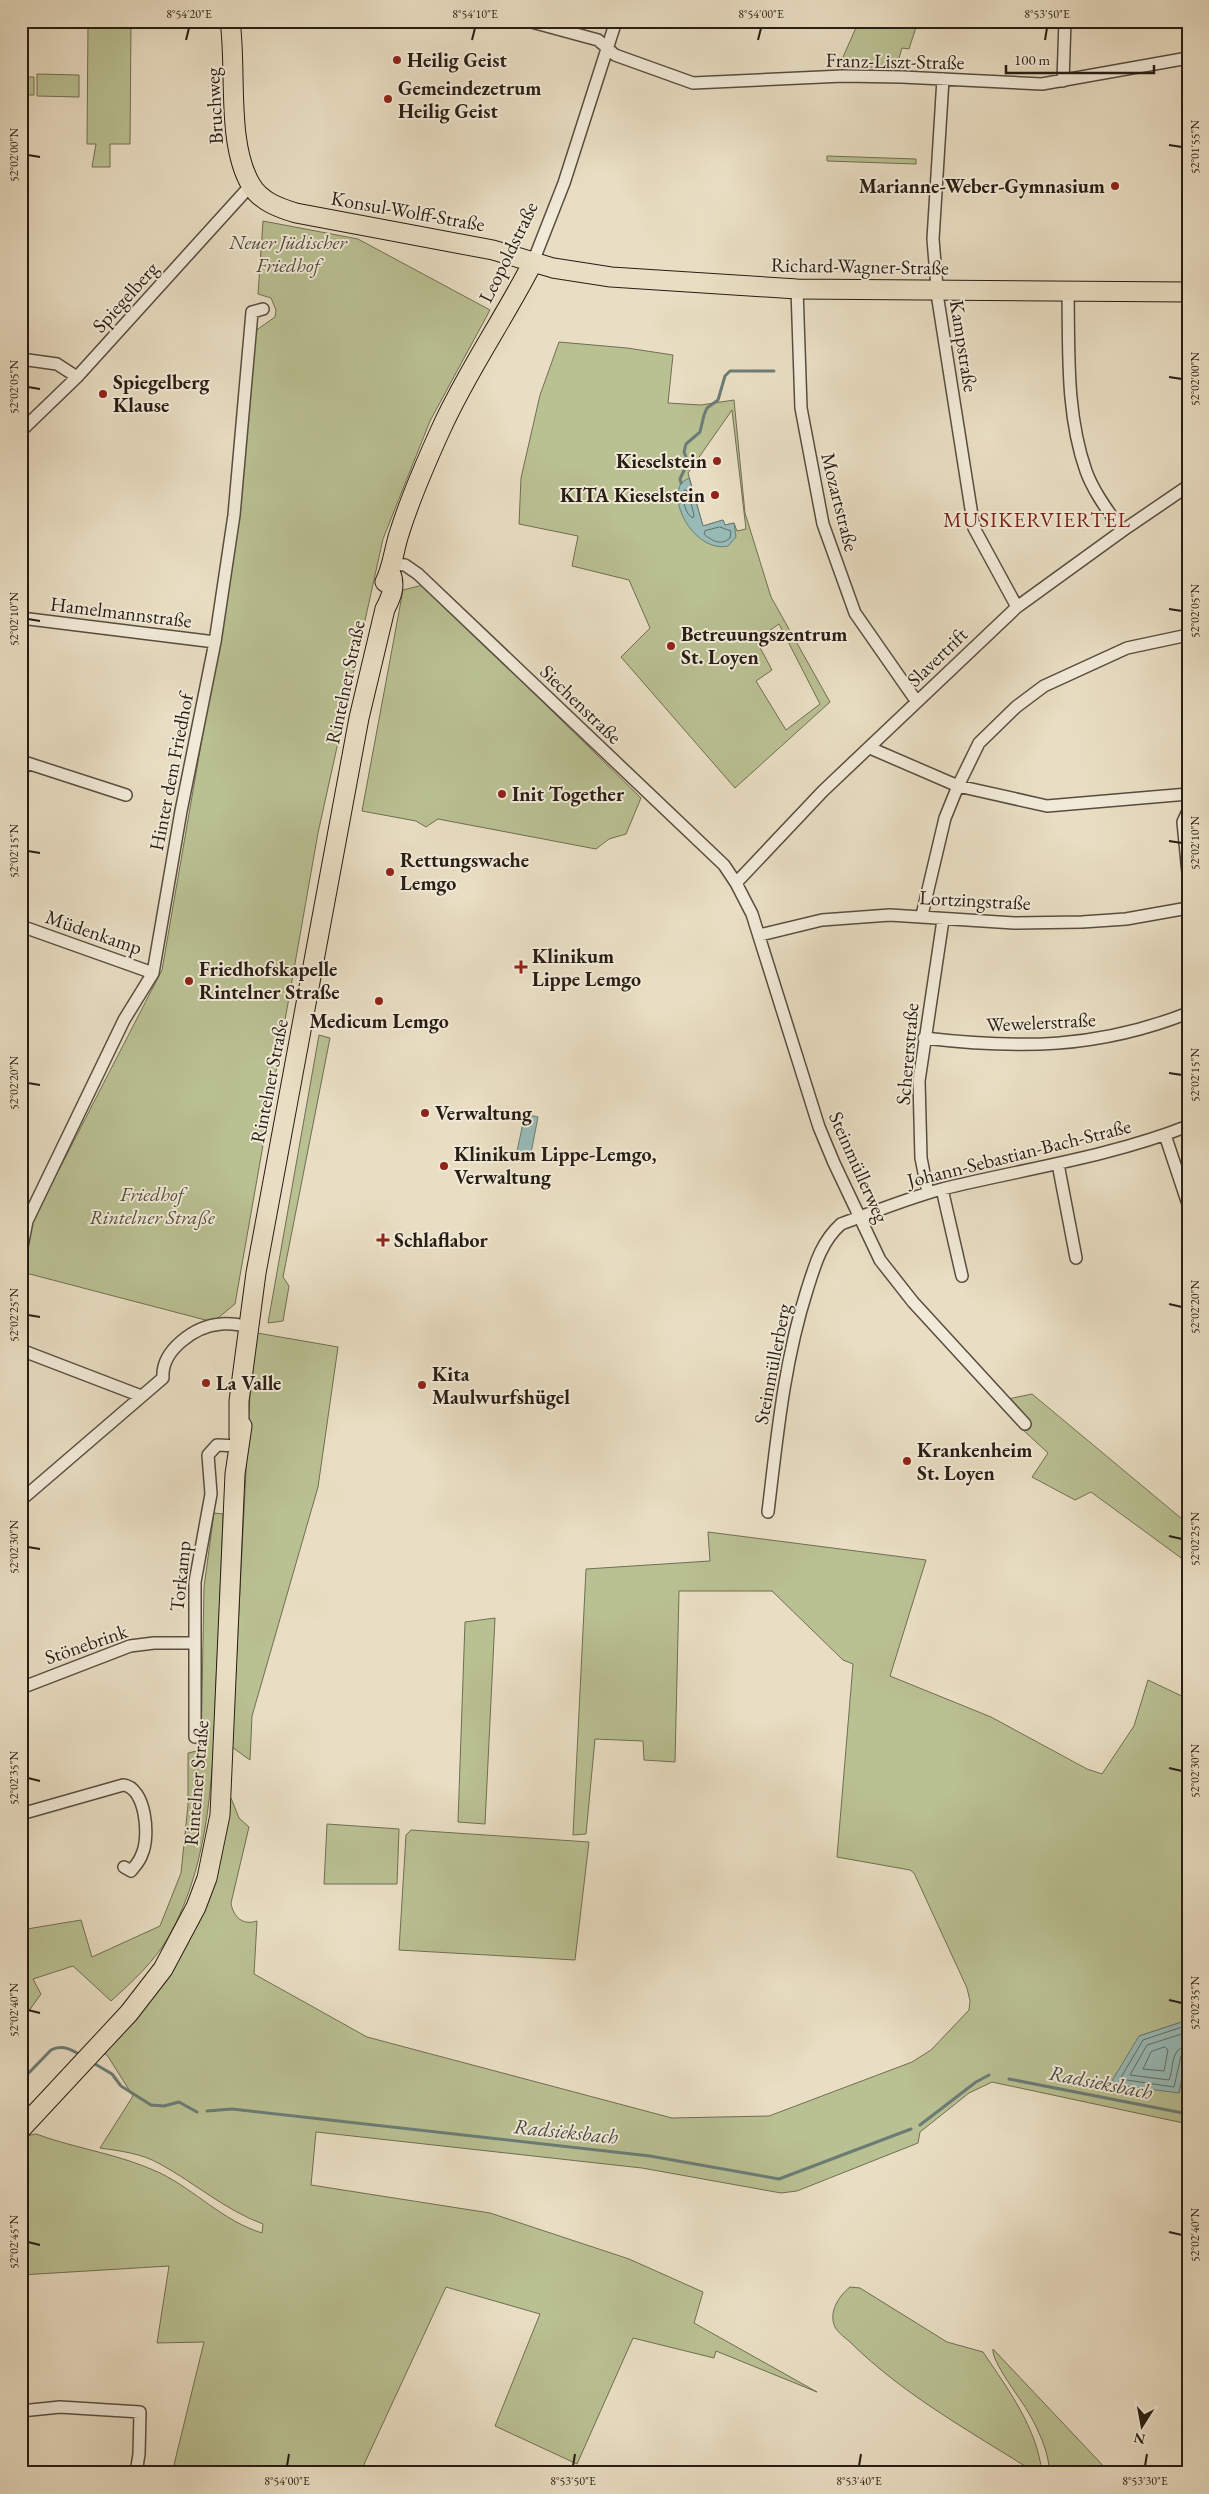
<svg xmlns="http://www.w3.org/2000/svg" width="1209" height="2494" font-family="'EB Garamond',serif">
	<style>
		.green { fill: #b9c092; stroke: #706e53; fill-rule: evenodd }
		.water { fill: #98bbb8; stroke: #6b7c76 }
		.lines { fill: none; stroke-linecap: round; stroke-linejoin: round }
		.shore { stroke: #606c66; stroke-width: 1 }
		.stream { stroke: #6b7c76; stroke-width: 3 }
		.minor-casing { stroke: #584d40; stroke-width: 14 }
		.primary-casing { stroke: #281d14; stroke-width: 21 }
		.minor { stroke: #f1ead8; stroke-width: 11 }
		.primary { stroke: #e9dec3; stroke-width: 19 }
		.ticks { fill: none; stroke: #281d14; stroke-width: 2 }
		.poi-dot { fill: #8f2418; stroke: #f1ead8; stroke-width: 2 }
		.labels { text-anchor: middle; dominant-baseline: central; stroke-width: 4; stroke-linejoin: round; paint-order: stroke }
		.poi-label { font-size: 20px; font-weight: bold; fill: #281d14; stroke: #f1ead8; text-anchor: start }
		.street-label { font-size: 20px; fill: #281d14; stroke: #f1ead8 }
		.park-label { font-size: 20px; font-style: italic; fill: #544e3a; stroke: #f1ead8 }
		.neighbourhood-label { font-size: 21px; letter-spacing: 1px; fill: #7a1f14; stroke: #f1ead8 }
		.water-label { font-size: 21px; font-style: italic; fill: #4a4c45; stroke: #f1ead8 }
		.neatline { fill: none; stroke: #281d14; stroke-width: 2 }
		.ticks-label { font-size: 12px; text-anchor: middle; fill: #281d14 }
	</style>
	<rect width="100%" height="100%" fill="#e9dec3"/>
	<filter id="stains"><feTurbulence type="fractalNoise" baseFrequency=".004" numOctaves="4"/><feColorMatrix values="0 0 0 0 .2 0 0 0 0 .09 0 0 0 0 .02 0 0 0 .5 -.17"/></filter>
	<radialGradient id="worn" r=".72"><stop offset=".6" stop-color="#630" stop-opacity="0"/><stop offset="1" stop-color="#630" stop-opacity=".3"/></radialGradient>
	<!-- green -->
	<path class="green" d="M 88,21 L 131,21 L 130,144 L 110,144 L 110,167 L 92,167 L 96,144 L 87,144 Z
		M 859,21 L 918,21 L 909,49 L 902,48 L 896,68 L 839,66 Z
		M 37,74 L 79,75 L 79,97 L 37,96 Z
		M 21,77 L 34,77 L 34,95 L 21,95 Z
		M 827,156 L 916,159 L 916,164 L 827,161 Z
		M 263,221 L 358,239 L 490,310 L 430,421 L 383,539 L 318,833 L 235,1304 L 213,1322 L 22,1272 L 32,1222 L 162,970 L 235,548 L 255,331 L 275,317 L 276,310 L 271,298 L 258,294 Z
		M 559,342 L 627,348 L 673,355 L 668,403 L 701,405 L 734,400 L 745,513 L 771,597 L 830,702 L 735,788 L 621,657 L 650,628 L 629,580 L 572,566 L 578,536 L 519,524 L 521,478 L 540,395 ZM 732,410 L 746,529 L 737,531 L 734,523 L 725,525 L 723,520 L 703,526 L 688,473 ZM 779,624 L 820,704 L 786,730 L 756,681 L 772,670 L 756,640 Z
		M 423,585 L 641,798 L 626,834 L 609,839 L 596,849 L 438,819 L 426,827 L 416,821 L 362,811 L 403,590 Z
		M 319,1035 L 330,1038 L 283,1277 L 289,1286 L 283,1321 L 268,1323 Z
		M 257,1333 L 338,1347 L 318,1487 L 252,1716 L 250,1760 L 232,1747 L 250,1393 Z
		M 1032,1394 L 1188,1524 L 1188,1563 L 1091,1492 L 1075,1500 L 1032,1477 L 1048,1453 L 1022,1429 L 1028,1418 L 1008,1399 Z
		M 214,1513 L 223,1514 C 221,1570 219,1626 216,1681 C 213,1767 212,1859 169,1936 C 155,1961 132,1982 111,2001 L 73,1966 L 33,1979 L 41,1994 L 21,2022 L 21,1930 L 81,1920 L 92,1957 L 160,1926 L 181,1873 L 188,1805 L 188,1753 L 201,1750 L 204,1587 Z
		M 708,1532 L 926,1560 L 890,1676 L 991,1717 L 1087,1769 L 1102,1774 L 1134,1726 L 1148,1680 L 1188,1699 L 1188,2020 L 1139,2036 L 1179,2093 L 1188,2044 L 1188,2124 L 992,2082 L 969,2093 L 920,2132 L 918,2143 L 797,2191 L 781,2193 L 642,2168 L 316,2132 L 311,2185 L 490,2213 L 629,2259 L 703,2292 L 694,2323 L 817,2392 L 716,2351 L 714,2358 L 633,2338 L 577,2464 L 495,2426 L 540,2314 L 446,2287 L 360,2473 L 172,2473 L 204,2342 L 157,2343 L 169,2266 L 21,2275 L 21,2143 L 30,2135 L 36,2134 C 77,2149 120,2154 160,2173 C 195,2190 223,2221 262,2233 L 263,2224 C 225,2210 195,2183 160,2164 C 141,2153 120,2151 100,2148 L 133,2096 L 107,2055 L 101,2052 L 181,1956 L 228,1797 L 231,1798 L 239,1818 L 249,1827 L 231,1903 C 233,1916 242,1926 257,1921 L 254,1974 L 367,2037 L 672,2118 L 769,2116 L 912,2062 L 931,2050 L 969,2010 L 970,2001 L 967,1988 L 914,1873 L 910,1870 L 837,1857 L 853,1664 L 843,1660 L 772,1591 L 679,1591 L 675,1762 L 644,1760 L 643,1741 L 595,1739 L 586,1834 L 573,1835 L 586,1569 L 710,1561 Z
		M 495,1618 L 485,1824 L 458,1822 L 465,1622 Z
		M 327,1824 L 399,1829 L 397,1884 L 324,1884 Z
		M 411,1830 L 589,1842 L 575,1960 L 399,1950 L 406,1835 Z
		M 850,2287 L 860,2288 L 947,2342 L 983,2352 C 1008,2389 1037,2428 1042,2473 L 1036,2473 C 973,2433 905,2396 851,2343 C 847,2339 838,2333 835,2327 C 828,2312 839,2296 850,2287 Z
		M 993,2349 L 1110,2473 L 1049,2473 C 1050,2453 1037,2427 1027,2410 C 1020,2398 991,2361 993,2349 Z"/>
	<!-- water -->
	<path class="water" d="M 689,478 L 703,526 L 723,520 L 725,525 L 734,523 L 736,537 L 728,546 C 699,553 668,508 681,483 Z
		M 525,1114 L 538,1117 L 531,1153 L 517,1151 Z
		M 1188,2020 L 1188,2044 L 1179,2093 L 1110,2084 L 1139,2036 Z"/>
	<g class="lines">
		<!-- shore -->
		<path class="shore" d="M 685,490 L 688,491 L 694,515 L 693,518 C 685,514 683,501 683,493 Z
			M 720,527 L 731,531 L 730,538 C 721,546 712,541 704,534 L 705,531 Z
			M 1188,2025 L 1143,2040 L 1120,2079 L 1174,2087 L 1181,2056 L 1188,2052
			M 1188,2032 L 1147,2045 L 1130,2075 L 1169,2080 C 1174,2068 1170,2047 1188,2046
			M 1165,2047 L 1168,2050 L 1164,2071 L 1143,2069 L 1151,2052 Z"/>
		<!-- stream -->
		<path class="stream" d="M 681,483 L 680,479 L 688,462 L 684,452 L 686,444 L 700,432 L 704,415 L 707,408 L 718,400 L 725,376 L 730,371 L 774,371
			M 95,2064 L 112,2074 L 121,2086 L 151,2105 L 164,2106 L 179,2102 L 197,2112
			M 1009,2079 L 1188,2114
			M 21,2081 L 51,2050 C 60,2045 69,2048 77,2053
			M 207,2111 L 232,2109 L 650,2156 L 779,2179 L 911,2129
			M 920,2125 L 976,2082 L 989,2075"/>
		<!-- minor casing -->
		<g class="minor-casing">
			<path id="minor" d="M 528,21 L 598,40 L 615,55 L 693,83 L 843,76 L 902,77 L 1042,84 L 1188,58
				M 943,79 L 933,239 L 938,300 L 974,528 L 1017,607
				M 1063,81 L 1065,21
				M 533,262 L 564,183 L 616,21
				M 797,289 L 801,408 L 823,524 L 855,613 L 917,702
				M 1068,292 C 1069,353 1066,414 1086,471 C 1094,493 1109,512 1122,531
				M 21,359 L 57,364 L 77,377
				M 21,431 L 77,377 L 251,185
				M 392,564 L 405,565 L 418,574 L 724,865 L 736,883 L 752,914 L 819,1127 L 834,1163 L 880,1260 L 913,1302 L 1025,1424
				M 21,618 L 215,642
				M 870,748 L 958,786 L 1047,806 L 1188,794
				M 21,761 L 126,795
				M 21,776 L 25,762
				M 1188,811 L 1183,822 L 1188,873
				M 736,883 L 823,791 L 1017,607 L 1122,531 L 1188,486
				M 922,915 L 945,818 L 958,786 L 979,743 L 1016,707 L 1044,686 L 1127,648 L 1188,635
				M 21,926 L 153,973
				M 760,935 L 822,920 L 890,915 L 1014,923 L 1082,922 L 1126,919 L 1188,908
				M 924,1038 C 1019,1049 1097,1049 1188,1013
				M 1165,1135 L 1188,1204
				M 1058,1164 L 1076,1258
				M 942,1189 L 962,1276
				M 928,1193 L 921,1158 L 919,1081 L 943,920
				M 21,1252 L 27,1221 L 124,1020 L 153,973 L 181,811 L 215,642 L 234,515 L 252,312 L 263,309
				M 21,1350 L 141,1396
				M 21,1500 L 163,1378 C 161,1350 195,1326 221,1324 C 230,1323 239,1325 248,1326
				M 768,1512 C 777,1437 784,1362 807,1290 C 815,1265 821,1242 841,1224 C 874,1212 908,1198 942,1189 C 1024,1169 1109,1157 1188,1126
				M 21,1688 L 130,1646 L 154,1643 L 194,1643
				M 195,1737 L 195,1582 L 211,1494 L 208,1455 L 217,1445 L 238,1446
				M 21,1814 L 123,1785 C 146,1787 150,1837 142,1854 C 140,1861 135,1866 131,1871 L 124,1867
				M 21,2411 L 60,2407 L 140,2412 L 139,2454 L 136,2473"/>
		</g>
		<!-- primary casing -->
		<g class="primary-casing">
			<path id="primary" d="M 230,21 C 237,70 226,143 251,185 C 260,201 279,208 296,213 L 493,250 L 553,268 L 611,277 L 797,289 L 1188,292
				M 385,582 C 393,566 394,548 400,531 C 411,496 426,462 441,429 C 467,371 504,319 533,262
				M 239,1437 L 239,1401 L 256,1273 L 359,718 L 385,609 C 392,596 396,585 390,571
				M 21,2129 L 129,2013 L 163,1969 L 196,1907 L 207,1878 L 220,1815 L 235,1474 L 242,1426"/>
		</g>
		<!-- minor -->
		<use href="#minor" class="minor"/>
		<!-- primary -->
		<use href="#primary" class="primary"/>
	</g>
	<!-- ticks -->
	<path class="ticks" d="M 186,40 L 189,28M 472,40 L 475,28M 758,40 L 761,28M 1045,40 L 1047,28M 1169,145 L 1182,147M 28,155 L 40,157M 1169,377 L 1182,379M 28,387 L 40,389M 1169,609 L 1182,611M 28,619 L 40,621M 1169,841 L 1182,843M 28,851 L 40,853M 1169,1073 L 1182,1075M 28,1083 L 40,1085M 1169,1304 L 1182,1307M 28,1315 L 40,1317M 1169,1536 L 1182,1539M 28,1547 L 40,1549M 1169,1768 L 1182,1771M 28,1778 L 40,1781M 1169,2000 L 1182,2003M 28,2010 L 40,2013M 1169,2232 L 1182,2235M 28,2242 L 40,2245M 287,2466 L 289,2454M 573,2466 L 575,2454M 859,2466 L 861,2454M 1145,2466 L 1147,2454"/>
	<!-- markers -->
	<g class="poi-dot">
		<circle cx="397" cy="60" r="5"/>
		<circle cx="388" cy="99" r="5"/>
		<circle cx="1115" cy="186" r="5"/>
		<circle cx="103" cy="394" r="5"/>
		<circle cx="717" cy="461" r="5"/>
		<circle cx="715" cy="495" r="5"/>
		<circle cx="671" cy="646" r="5"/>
		<circle cx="502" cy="794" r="5"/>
		<circle cx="390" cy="872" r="5"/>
		<path d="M518.5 959.5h5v5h5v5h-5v5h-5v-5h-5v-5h5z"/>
		<circle cx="189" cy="981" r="5"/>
		<circle cx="379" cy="1001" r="5"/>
		<circle cx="425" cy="1113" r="5"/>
		<circle cx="444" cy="1166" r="5"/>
		<path d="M380.5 1232.5h5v5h5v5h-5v5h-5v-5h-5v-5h5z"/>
		<circle cx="206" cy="1383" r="5"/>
		<circle cx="422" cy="1385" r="5"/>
		<circle cx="907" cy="1461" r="5"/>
	</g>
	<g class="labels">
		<!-- poi labels -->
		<g class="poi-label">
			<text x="407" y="60">Heilig Geist</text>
			<text x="398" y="88">Gemeindezetrum<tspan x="398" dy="23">Heilig Geist</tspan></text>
			<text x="1105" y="186" text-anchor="end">Marianne-Weber-Gymnasium</text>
			<text x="113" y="382">Spiegelberg<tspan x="113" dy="23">Klause</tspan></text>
			<text x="707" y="461" text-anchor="end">Kieselstein</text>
			<text x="705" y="495" text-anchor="end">KITA Kieselstein</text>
			<text x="681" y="634">Betreuungszentrum<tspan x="681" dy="23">St. Loyen</tspan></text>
			<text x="512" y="794">Init Together</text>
			<text x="400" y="860">Rettungswache<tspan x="400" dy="23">Lemgo</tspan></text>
			<text x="532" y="956">Klinikum<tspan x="532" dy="23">Lippe Lemgo</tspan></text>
			<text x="199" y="969">Friedhofskapelle<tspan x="199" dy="23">Rintelner Straße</tspan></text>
			<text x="379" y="1021" text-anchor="middle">Medicum Lemgo</text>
			<text x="435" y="1113">Verwaltung</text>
			<text x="454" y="1154">Klinikum Lippe-Lemgo,<tspan x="454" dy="23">Verwaltung</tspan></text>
			<text x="394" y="1240">Schlaflabor</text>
			<text x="432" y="1374">Kita<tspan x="432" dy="23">Maulwurfshügel</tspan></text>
			<text x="216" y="1383">La Valle</text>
			<text x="917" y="1450">Krankenheim<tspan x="917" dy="23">St. Loyen</tspan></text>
		</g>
		<!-- street labels -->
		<g class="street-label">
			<text transform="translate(895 61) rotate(1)">Franz-Liszt-Straße</text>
			<text transform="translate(214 106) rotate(-93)">Bruchweg</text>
			<text transform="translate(408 211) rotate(10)">Konsul-Wolff-Straße</text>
			<text transform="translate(508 252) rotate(-64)">Leopoldstraße</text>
			<text transform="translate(860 266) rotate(1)">Richard-Wagner-Straße</text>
			<text transform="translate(125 297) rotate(-48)">Spiegelberg</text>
			<text transform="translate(964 346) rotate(81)">Kampstraße</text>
			<text transform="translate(840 502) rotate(76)">Mozartstraße</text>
			<text transform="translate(121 612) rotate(7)">Hamelmannstraße</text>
			<text transform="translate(937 657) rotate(-44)">Slavertrift</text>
			<text transform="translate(345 682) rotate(-78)">Rintelner Straße</text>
			<text transform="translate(581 704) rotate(44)">Siechenstraße</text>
			<text transform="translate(171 772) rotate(-79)">Hinter dem Friedhof</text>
			<text transform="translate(975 900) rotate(3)">Lortzingstraße</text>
			<text transform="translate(94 932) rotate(19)">Müdenkamp</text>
			<text transform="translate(1041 1022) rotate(-3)">Wewelerstraße</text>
			<text transform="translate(907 1054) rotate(-85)">Schererstraße</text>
			<text transform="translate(269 1081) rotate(-79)">Rintelner Straße</text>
			<text transform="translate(1019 1153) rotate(-14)">Johann-Sebastian-Bach-Straße</text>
			<text transform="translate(859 1167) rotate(66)">Steinmüllerweg</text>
			<text transform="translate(772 1364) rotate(-79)">Steinmüllerberg</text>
			<text transform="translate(180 1576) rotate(-84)">Torkamp</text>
			<text transform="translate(86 1644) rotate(-19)">Stönebrink</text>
			<text transform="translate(196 1783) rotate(-85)">Rintelner Straße</text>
		</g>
		<!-- park labels -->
		<g class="park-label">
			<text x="288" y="242">Neuer Jüdischer<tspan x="288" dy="23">Friedhof</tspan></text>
			<text x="152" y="1194">Friedhof<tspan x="152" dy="23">Rintelner Straße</tspan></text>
		</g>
		<!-- neighbourhood labels -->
		<g class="neighbourhood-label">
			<text x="1037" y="519">MUSIKERVIERTEL</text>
		</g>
		<!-- water labels -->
		<g class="water-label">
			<text transform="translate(1101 2082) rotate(11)">Radsieksbach</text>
			<text transform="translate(566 2131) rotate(6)">Radsieksbach</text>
		</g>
	</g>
	<!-- margin -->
	<rect width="1209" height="2494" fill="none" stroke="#e9dec3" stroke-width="55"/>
	<!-- north arrow -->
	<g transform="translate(1142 2426) rotate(191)" stroke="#f1ead8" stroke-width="4" paint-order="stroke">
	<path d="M0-4L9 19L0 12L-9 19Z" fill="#281d14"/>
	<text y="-8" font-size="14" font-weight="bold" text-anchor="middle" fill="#281d14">N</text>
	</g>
	<!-- scale -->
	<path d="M1006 65v8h148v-8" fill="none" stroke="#281d14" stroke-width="2.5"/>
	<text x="1014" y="65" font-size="15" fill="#281d14" stroke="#f1ead8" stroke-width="4" paint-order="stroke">100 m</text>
	<rect x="28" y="28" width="1154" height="2438" class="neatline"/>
	<g class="ticks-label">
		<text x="189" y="18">8°54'20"E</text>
		<text x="475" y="18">8°54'10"E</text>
		<text x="761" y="18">8°54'00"E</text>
		<text x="1047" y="18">8°53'50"E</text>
		<text transform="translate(1195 147) rotate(-90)" y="4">52°01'55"N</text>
		<text transform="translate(14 155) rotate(-90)" y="4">52°02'00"N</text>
		<text transform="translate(1195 379) rotate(-90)" y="4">52°02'00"N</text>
		<text transform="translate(14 387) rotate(-90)" y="4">52°02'05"N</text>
		<text transform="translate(1195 611) rotate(-90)" y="4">52°02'05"N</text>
		<text transform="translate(14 619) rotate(-90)" y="4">52°02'10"N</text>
		<text transform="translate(1195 843) rotate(-90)" y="4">52°02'10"N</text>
		<text transform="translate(14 851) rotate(-90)" y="4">52°02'15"N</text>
		<text transform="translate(1195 1075) rotate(-90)" y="4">52°02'15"N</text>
		<text transform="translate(14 1083) rotate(-90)" y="4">52°02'20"N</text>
		<text transform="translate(1195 1307) rotate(-90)" y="4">52°02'20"N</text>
		<text transform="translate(14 1315) rotate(-90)" y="4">52°02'25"N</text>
		<text transform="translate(1195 1539) rotate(-90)" y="4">52°02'25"N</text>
		<text transform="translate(14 1547) rotate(-90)" y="4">52°02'30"N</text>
		<text transform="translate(1195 1771) rotate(-90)" y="4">52°02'30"N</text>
		<text transform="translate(14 1778) rotate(-90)" y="4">52°02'35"N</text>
		<text transform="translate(1195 2003) rotate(-90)" y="4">52°02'35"N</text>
		<text transform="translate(14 2010) rotate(-90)" y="4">52°02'40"N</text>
		<text transform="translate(1195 2235) rotate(-90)" y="4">52°02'40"N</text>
		<text transform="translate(14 2242) rotate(-90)" y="4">52°02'45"N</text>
		<text x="287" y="2485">8°54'00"E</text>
		<text x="573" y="2485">8°53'50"E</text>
		<text x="859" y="2485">8°53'40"E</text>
		<text x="1145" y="2485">8°53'30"E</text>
	</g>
	<rect width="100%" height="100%" filter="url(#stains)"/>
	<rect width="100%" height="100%" fill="url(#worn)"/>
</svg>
